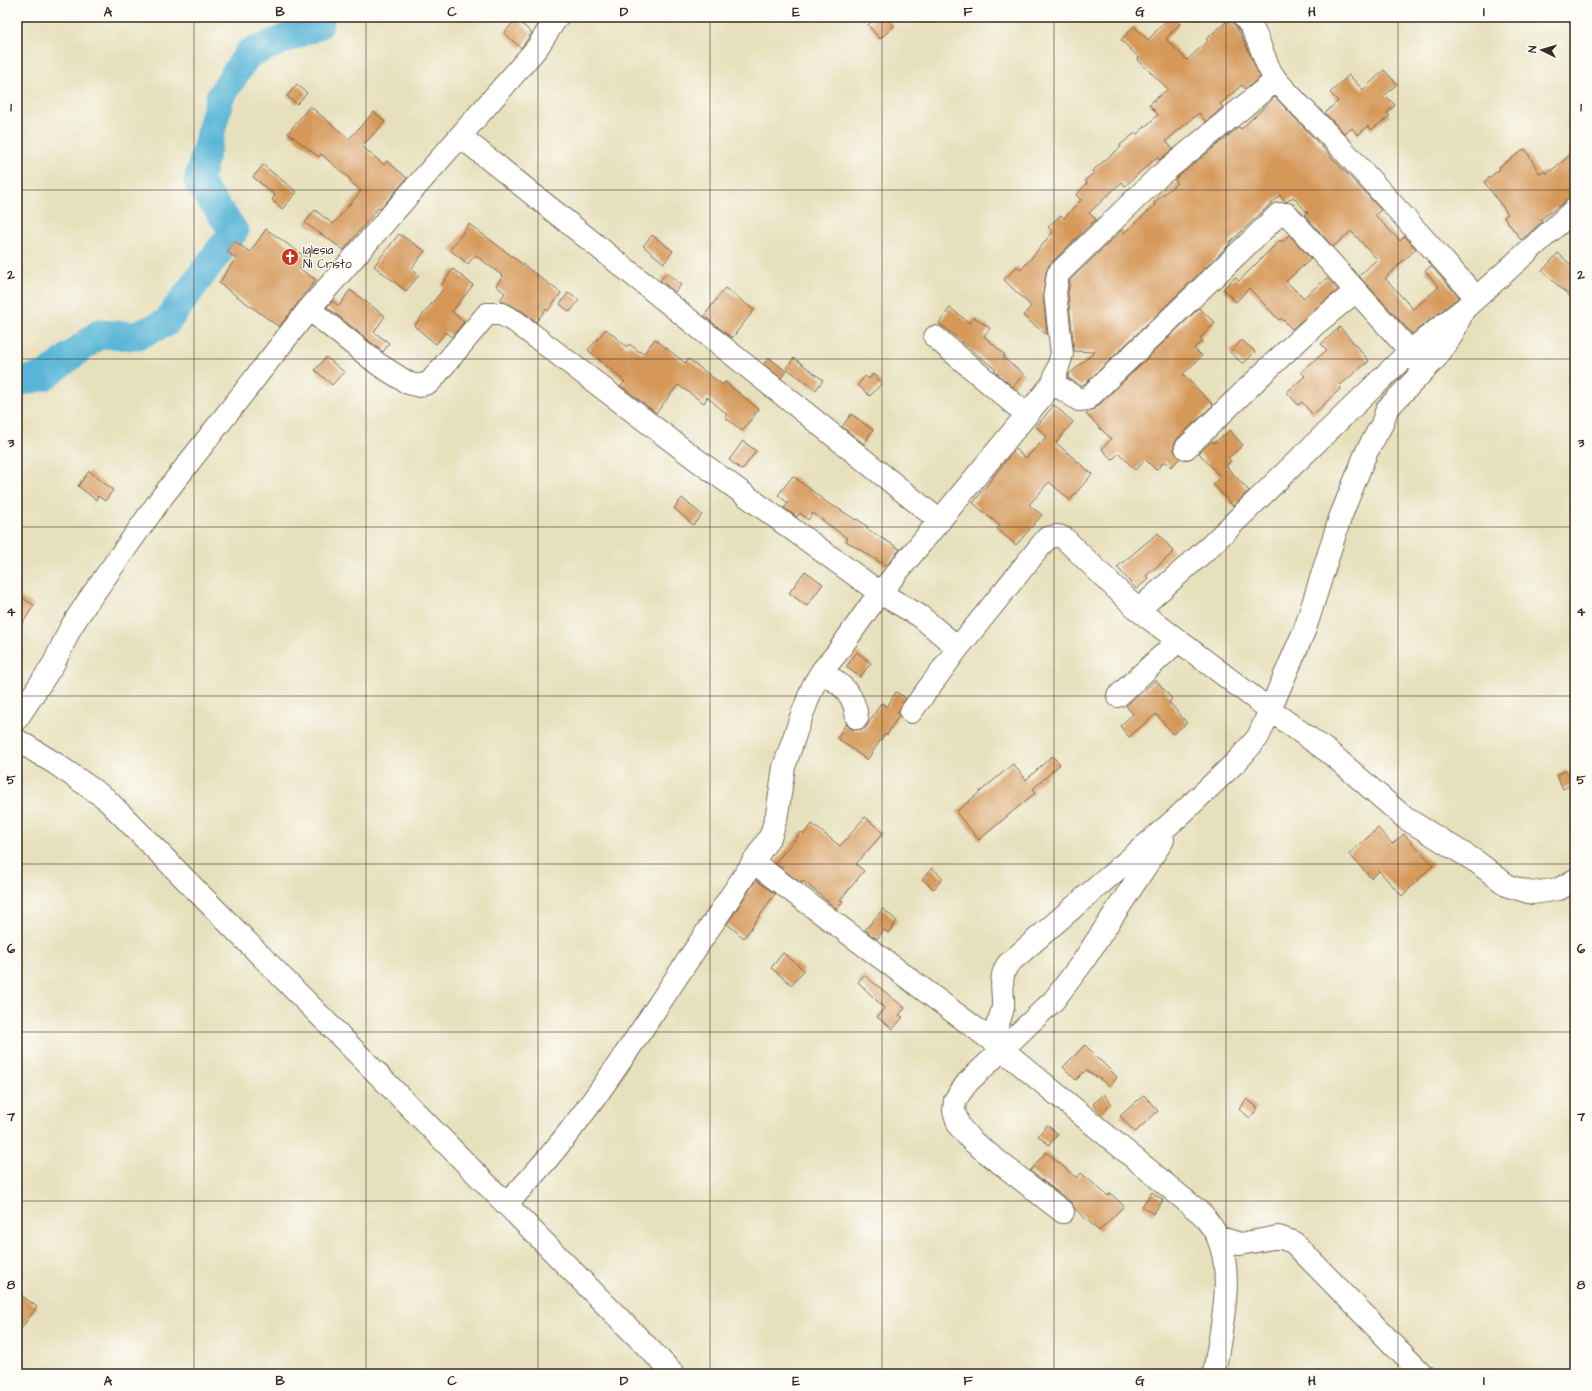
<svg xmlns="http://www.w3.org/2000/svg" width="1592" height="1391" font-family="'Architects Daughter',sans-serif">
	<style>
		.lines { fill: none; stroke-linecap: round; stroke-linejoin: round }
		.river { stroke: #59b5d7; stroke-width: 29 }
		.building { fill: #d59859 }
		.minor-casing { stroke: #776a55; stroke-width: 24 }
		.minor { stroke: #fff; stroke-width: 22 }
		.grid { fill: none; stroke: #3b2a1e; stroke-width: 1; stroke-opacity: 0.55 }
		.labels { text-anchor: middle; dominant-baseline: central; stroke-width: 3; stroke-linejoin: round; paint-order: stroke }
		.poi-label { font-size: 12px; fill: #3b2a1e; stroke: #fdfcf7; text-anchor: start }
		.neatline { fill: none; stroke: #3b2a1e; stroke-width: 1.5 }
		.grid-label { font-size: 13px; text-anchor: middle; font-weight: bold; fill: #3b2a1e }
	</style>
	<rect width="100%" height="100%" fill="#fdfcf7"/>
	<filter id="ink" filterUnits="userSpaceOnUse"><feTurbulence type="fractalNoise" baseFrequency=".025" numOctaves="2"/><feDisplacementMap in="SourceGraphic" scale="8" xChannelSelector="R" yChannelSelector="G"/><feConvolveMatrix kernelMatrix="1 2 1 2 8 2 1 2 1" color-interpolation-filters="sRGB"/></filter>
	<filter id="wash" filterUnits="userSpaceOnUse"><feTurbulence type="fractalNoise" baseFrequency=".012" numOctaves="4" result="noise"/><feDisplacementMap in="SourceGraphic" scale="16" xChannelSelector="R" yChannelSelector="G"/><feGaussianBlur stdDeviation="0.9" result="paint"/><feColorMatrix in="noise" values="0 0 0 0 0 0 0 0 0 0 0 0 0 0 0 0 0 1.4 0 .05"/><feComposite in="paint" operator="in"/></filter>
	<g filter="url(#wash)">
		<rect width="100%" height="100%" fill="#e7e0bc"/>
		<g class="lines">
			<!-- river -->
			<path class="river" d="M 17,382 L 45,376 L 99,334 L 136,336 L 166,323 L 234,231 L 198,182 L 220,97 L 248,54 L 319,25 L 321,17"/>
		</g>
		<g id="blocks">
			<!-- building -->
			<path class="building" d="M 876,17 L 886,17 L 894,26 L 880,39 L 868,25 Z
				M 1169,17 L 1172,17 L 1180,24 L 1166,39 L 1187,60 L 1208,41 L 1206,39 L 1232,17 L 1234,24 L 1243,39 L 1260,77 L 1245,89 L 1242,85 L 1220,104 L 1223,107 L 1206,122 L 1199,113 L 1166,141 L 1173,149 L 1159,160 L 1157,157 L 1125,186 L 1122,182 L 1089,213 L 1096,219 L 1049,265 L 1046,272 L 1043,294 L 1047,335 L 1023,316 L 1031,306 L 1004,280 L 1017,266 L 1021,270 L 1053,232 L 1048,227 L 1061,215 L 1064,218 L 1081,200 L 1076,195 L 1087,183 L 1085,180 L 1094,173 L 1092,171 L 1121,147 L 1120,145 L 1135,133 L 1137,134 L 1158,115 L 1149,104 L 1168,89 L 1138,60 L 1139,58 L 1121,40 L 1134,26 L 1148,40 Z
				M 516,19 L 532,33 L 521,48 L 504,33 Z
				M 1384,70 L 1397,84 L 1385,95 L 1395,105 L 1387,113 L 1390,116 L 1371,130 L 1368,126 L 1358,135 L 1352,128 L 1345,134 L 1325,113 L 1338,101 L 1330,93 L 1349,75 L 1363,90 Z
				M 297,84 L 307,93 L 297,104 L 287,96 Z
				M 1275,97 L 1381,210 L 1375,215 L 1400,241 L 1405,236 L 1416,249 L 1385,278 L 1413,309 L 1439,287 L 1425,271 L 1431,266 L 1459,297 L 1412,334 L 1359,276 L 1377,259 L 1351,231 L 1333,247 L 1305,215 L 1308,213 L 1293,197 L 1286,202 L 1280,195 L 1229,243 L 1230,244 L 1087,382 L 1081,386 L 1068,378 L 1069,374 L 1095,352 L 1074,351 L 1068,293 L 1070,280 L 1122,230 L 1124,233 L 1155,205 L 1154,203 L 1177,183 L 1175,179 L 1239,127 L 1241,129 Z
				M 310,106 L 349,139 L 374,112 L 385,122 L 362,146 L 384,165 L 387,161 L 407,178 L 380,209 L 378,208 L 344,250 L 305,223 L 315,210 L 333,224 L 361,191 L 350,181 L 351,180 L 321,154 L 319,157 L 288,133 Z
				M 1525,149 L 1540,174 L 1545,171 L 1547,174 L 1575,151 L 1575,191 L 1563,203 L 1540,220 L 1542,222 L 1521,240 L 1504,217 L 1508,214 L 1484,182 L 1500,169 L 1499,167 Z
				M 263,165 L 297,192 L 282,209 L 272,200 L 275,195 L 253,177 Z
				M 469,224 L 561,293 L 548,311 L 546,309 L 536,322 L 522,311 L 500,300 L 505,293 L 496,286 L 503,276 L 475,255 L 468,264 L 450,250 Z
				M 266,229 L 307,258 L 300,269 L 316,280 L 279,327 L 219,283 L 236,258 L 227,252 L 234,241 L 250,252 Z
				M 399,234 L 425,251 L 411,269 L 419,275 L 406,291 L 374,266 Z
				M 652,235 L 673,251 L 664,263 L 643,246 Z
				M 1289,235 L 1311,259 L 1286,281 L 1303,298 L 1327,278 L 1338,290 L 1292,329 L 1281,318 L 1279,320 L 1249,288 L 1236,302 L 1223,289 L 1235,277 L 1239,281 L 1280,240 L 1282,242 Z
				M 1558,253 L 1575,269 L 1575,301 L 1542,271 Z
				M 453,269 L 473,285 L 452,312 L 464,322 L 452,337 L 446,332 L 436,344 L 414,326 L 444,288 L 441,285 Z
				M 667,273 L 681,285 L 675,292 L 660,280 Z
				M 725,288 L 754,310 L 732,338 L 704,316 Z
				M 350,290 L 385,316 L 374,332 L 389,343 L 383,352 L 327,307 L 332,301 L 339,306 Z
				M 568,293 L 579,300 L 570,312 L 560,304 Z
				M 950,308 L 970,323 L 974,317 L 990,328 L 984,336 L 1005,355 L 1003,358 L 1024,374 L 1013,387 L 994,371 L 996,370 L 939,323 Z
				M 1199,308 L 1215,323 L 1200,338 L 1203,341 L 1194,348 L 1202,356 L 1183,374 L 1213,405 L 1177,439 L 1174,445 L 1174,451 L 1180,458 L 1171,467 L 1165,461 L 1156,470 L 1146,460 L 1135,470 L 1119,453 L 1112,460 L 1102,449 L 1111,439 L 1086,414 L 1096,408 Z
				M 1340,327 L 1369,361 L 1339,386 L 1341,388 L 1313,415 L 1302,402 L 1298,405 L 1287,392 L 1305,376 L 1301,372 L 1327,350 L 1321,344 Z
				M 606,329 L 627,347 L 629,344 L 643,354 L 655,339 L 685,363 L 688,359 L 723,385 L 725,382 L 759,409 L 742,431 L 725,417 L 727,414 L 707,397 L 704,403 L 678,385 L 656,413 L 621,386 L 625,382 L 588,350 Z
				M 1242,340 L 1255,352 L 1243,364 L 1230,352 Z
				M 326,357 L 344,372 L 332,385 L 315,370 Z
				M 769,358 L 786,371 L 781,378 L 764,364 Z
				M 794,358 L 823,380 L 816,390 L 786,368 Z
				M 873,374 L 882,383 L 870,396 L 858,385 L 865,376 L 869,379 Z
				M 1054,405 L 1073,422 L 1056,443 L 1092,474 L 1070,500 L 1049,482 L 1029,505 L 1042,515 L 1016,545 L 997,529 L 1000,526 L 973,503 L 1015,449 L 1026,458 L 1047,436 L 1036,427 Z
				M 851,414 L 873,430 L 864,444 L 842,427 Z
				M 1230,430 L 1243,445 L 1228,458 L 1231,461 L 1226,466 L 1249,491 L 1233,506 L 1213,484 L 1220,477 L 1199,453 L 1212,441 L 1214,443 Z
				M 743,441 L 756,451 L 742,470 L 729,460 Z
				M 89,471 L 113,490 L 105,501 L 98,496 L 96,500 L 78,486 Z
				M 793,476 L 829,504 L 839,509 L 856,520 L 857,519 L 868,527 L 867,529 L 900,549 L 886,566 L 846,541 L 848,539 L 813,513 L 808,520 L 800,513 L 797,517 L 784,508 L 788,503 L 778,495 Z
				M 682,498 L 702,515 L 693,525 L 674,508 Z
				M 1158,533 L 1174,552 L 1146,576 L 1149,579 L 1136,589 L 1117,567 Z
				M 805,571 L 823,584 L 807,606 L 789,593 Z
				M 17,595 L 34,605 L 17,632 Z
				M 857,652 L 871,663 L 860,677 L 846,667 Z
				M 1156,680 L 1172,699 L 1169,702 L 1187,723 L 1173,734 L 1156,714 L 1129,737 L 1120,726 L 1133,714 L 1126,706 Z
				M 896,692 L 906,698 L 897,713 L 899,715 L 887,735 L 885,734 L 867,760 L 837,738 L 846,724 L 853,730 L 865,729 L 881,703 L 887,707 Z
				M 1052,756 L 1060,764 L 1033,789 L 1036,792 L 979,840 L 956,812 L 1013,764 L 1026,780 Z
				M 1566,770 L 1574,783 L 1563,789 L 1556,775 Z
				M 865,817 L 883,833 L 856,864 L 864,871 L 840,900 L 843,901 L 837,909 L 803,881 L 801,883 L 775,863 L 801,832 L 804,834 L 812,824 L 840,846 Z
				M 1378,828 L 1392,844 L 1404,834 L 1433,865 L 1402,896 L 1379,871 L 1371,878 L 1349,854 Z
				M 932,868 L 943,878 L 934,889 L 922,879 Z
				M 756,880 L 775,894 L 744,938 L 727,924 Z
				M 883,909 L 897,921 L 888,933 L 884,930 L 877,939 L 865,930 Z
				M 783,953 L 804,970 L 792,985 L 771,968 Z
				M 864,975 L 905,1008 L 899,1015 L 903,1017 L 893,1029 L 877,1017 L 884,1008 L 858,982 Z
				M 1085,1045 L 1117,1077 L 1110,1086 L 1086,1070 L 1076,1080 L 1063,1067 Z
				M 1104,1094 L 1112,1104 L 1101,1114 L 1093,1104 Z
				M 1144,1095 L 1158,1111 L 1135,1132 L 1120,1116 Z
				M 1247,1099 L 1258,1108 L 1250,1118 L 1239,1109 Z
				M 1047,1125 L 1058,1134 L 1049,1145 L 1038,1136 Z
				M 1046,1152 L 1077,1178 L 1081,1173 L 1108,1196 L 1110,1193 L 1124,1206 L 1099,1231 L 1075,1209 L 1071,1202 L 1030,1171 Z
				M 1152,1192 L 1163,1200 L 1153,1214 L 1142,1206 Z
				M 17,1292 L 37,1307 L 17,1334 Z"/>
		</g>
	</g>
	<g filter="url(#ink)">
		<use href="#blocks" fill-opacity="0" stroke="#776a55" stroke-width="1"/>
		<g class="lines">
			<!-- minor casing -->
			<g class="minor-casing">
				<path id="minor" d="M 1244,17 C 1262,37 1262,64 1277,81 C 1299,106 1323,128 1345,152 C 1389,200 1432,248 1476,297
					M 460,136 L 940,521
					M 309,309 L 378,364 L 408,383 L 419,386 L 430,382 L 487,314 L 501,314 L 516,322 L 693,457 L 880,593 L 920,616 L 958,648 L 1047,538 C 1054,536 1058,535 1064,538 L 1138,610 L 1208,548 L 1410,351 L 1464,309 L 1575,209
					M 1463,311 L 1452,335 L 1436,358 L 1387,409 L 1382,424 L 1366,453 L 1340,518 L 1305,629 L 1270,710 L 1330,753 L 1405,818 L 1477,862 L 1508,886 L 1532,893 L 1559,889 L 1575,880
					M 935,337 L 1027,415
					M 1053,383 L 1079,400 L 1087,399 L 1279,214 L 1287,214 L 1410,351 L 1419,364
					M 1186,448 L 1276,361 L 1317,323 L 1356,291
					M 822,671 C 841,685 854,692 857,718
					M 1118,696 L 1178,641
					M 911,712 L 958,648
					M 17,719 L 54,663 L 71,627 L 88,601 L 162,497 L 309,309 L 537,48 L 557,17
					M 17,740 L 56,764 L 105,798 L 674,1374
					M 753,862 L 991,1040 L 1203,1215 C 1208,1222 1215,1230 1218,1238 C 1235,1277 1220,1333 1214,1374
					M 991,1040 C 995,1030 1001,1018 1003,1007 C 1004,991 998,978 1008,964 L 1178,817 L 1239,759 L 1258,737 L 1270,710 L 1138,610
					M 506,1204 C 565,1145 611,1076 657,1007 C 695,949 734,892 771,835 L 777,814 L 784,767 L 800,720 L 813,686 L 822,671 L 837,653 L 875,599 L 1053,383 L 1062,354 L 1055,293 L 1058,274 L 1158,177 L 1276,80
					M 1063,1212 L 972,1141 L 959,1126 L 954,1111 L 955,1100 L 967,1083 L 1054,1000 L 1082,963 L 1163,840
					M 1218,1237 L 1240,1244 L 1278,1237 L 1293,1242 L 1422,1374"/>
			</g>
			<!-- minor -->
			<use href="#minor" class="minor"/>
		</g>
	</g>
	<!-- grid -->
	<path class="grid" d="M 194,17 L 194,1374M 366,17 L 366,1374M 538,17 L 538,1374M 710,17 L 710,1374M 882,17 L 882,1374M 1054,17 L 1054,1374M 1226,17 L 1226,1374M 1398,17 L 1398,1374M 17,190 L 1575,190M 17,359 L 1575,359M 17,527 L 1575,527M 17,696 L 1575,696M 17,864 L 1575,864M 17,1032 L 1575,1032M 17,1201 L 1575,1201"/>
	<!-- icons -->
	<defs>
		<g id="church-disc" transform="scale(0.9)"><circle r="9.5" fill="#c8321e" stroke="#fdfcf7"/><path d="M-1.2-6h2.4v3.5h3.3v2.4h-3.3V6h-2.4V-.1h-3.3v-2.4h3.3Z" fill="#fff"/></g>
	</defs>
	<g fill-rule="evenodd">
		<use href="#church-disc" x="290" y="257"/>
	</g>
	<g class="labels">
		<!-- poi labels -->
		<g class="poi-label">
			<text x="303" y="250">Iglesia<tspan x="303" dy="14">Ni Cristo</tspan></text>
		</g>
	</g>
	<!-- margin -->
	<rect width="1592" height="1391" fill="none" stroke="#fdfcf7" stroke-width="44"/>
	<!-- north arrow -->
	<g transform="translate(1542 50) rotate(275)" stroke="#fdfcf7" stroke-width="3" paint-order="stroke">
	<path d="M0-3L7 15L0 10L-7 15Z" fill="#3b2a1e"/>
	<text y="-6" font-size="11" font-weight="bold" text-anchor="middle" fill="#3b2a1e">N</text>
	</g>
	<rect x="22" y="22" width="1548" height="1347" class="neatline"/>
	<g class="grid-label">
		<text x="108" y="16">A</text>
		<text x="280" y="16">B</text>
		<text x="452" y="16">C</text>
		<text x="624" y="16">D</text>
		<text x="796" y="16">E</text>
		<text x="968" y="16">F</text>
		<text x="1140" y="16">G</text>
		<text x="1312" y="16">H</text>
		<text x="1484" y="16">I</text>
		<text x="11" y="111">1</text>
		<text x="1581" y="111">1</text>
		<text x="11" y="279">2</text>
		<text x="1581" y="279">2</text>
		<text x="11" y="447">3</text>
		<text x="1581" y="447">3</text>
		<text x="11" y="616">4</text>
		<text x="1581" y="616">4</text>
		<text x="11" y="784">5</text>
		<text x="1581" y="784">5</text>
		<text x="11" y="953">6</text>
		<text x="1581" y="953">6</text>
		<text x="11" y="1121">7</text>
		<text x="1581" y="1121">7</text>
		<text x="11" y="1289">8</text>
		<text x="1581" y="1289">8</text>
		<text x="108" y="1385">A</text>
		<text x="280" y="1385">B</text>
		<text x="452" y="1385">C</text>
		<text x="624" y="1385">D</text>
		<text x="796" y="1385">E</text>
		<text x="968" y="1385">F</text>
		<text x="1140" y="1385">G</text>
		<text x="1312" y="1385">H</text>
		<text x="1484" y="1385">I</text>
	</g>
</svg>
